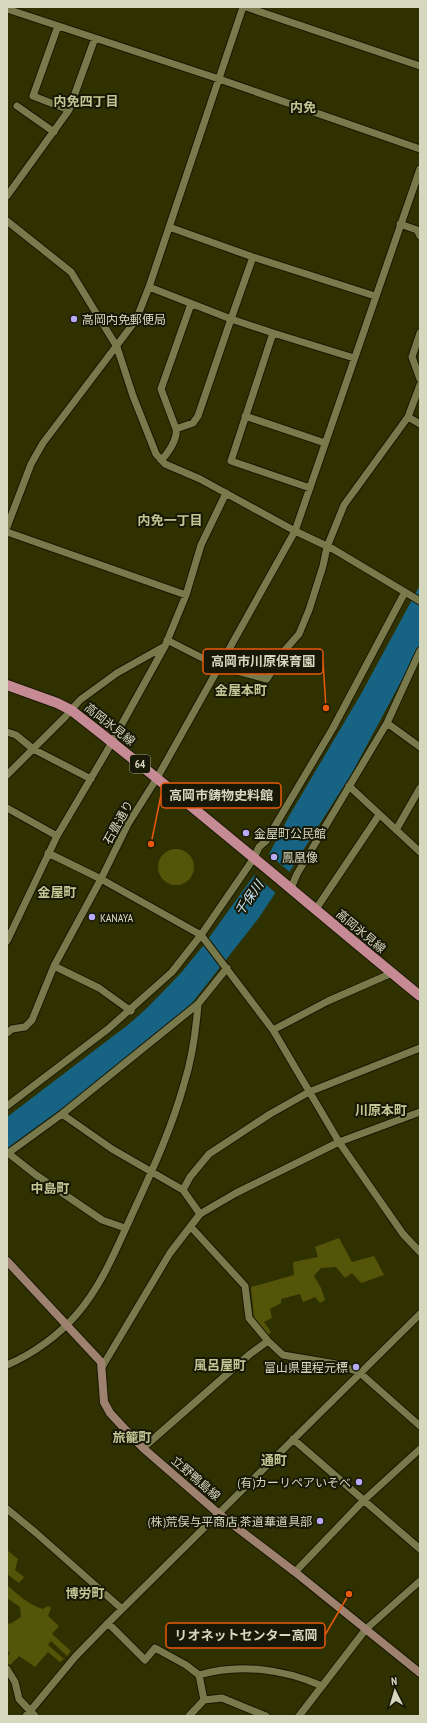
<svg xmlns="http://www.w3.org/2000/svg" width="427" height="1723" font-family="'PT Sans Narrow','Noto Sans JP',sans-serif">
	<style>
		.green { fill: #545508 }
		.water { fill: #166383 }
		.pier { fill: #303100 }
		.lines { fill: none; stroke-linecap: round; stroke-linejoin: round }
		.minor-casing { stroke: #181802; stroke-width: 9 }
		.secondary-casing { stroke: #181802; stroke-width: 10 }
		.primary-casing { stroke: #181802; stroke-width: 12 }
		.minor { stroke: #787a4b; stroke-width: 7 }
		.secondary { stroke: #9e826f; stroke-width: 8 }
		.primary { stroke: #c58a93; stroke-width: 10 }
		.poi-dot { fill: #b7abf8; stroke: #171805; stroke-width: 1.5 }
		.labels { text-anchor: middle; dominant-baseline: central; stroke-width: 4; stroke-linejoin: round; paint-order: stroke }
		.shield { fill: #171805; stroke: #9c9e87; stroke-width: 1 }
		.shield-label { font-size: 11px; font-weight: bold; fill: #d5d7bf }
		.poi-label { font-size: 12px; fill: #d5d7bf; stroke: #171805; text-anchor: start }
		.street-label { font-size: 12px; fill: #d5d7bf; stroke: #171805 }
		.neighbourhood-label { font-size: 13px; font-weight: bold; fill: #c3c695; stroke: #171805 }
		.water-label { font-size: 13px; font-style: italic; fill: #c9e4f2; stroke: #171805 }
		.leader { fill: none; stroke: #e8590c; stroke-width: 1.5 }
		.callout-dot { fill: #e8590c; stroke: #171805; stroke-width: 1.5 }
		.callout { fill: #171805; stroke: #e8590c; stroke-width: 1.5 }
		.callout-label { font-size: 13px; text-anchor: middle; font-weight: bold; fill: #d5d7bf }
	</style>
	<rect width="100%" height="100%" fill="#303100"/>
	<!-- green -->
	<path class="green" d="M158 867a18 18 0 1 1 36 0a18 18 0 1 1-36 0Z
		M 339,1238 L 352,1262 L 374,1256 L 384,1275 L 361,1283 L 352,1273 L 345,1278 L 336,1267 L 321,1268 L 314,1276 L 321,1288 L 325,1300 L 320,1303 L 315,1297 L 303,1302 L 300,1294 L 281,1299 L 281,1303 L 270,1309 L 272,1318 L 264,1322 L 271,1332 L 268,1335 L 254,1317 L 251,1287 L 294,1275 L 293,1262 L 318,1257 L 315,1247 Z
		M 7,1550 L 18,1559 L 15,1570 L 24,1577 L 19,1583 L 7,1574 Z
		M 7,1585 C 19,1595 28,1605 43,1609 L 48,1606 L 51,1608 L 48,1616 L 59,1626 L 52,1634 L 71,1651 L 67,1656 L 51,1641 L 48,1645 L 64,1659 L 60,1662 L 48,1652 L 35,1667 L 19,1656 L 10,1665 L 7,1663 L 7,1657 L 10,1653 L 7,1651 L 7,1624 L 12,1623 L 21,1617 L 20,1607 L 7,1598 Z"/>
	<!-- water -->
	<path class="water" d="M 420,585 L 419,648 L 352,773 L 290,871 L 258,919 L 192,1003 L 177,1018 L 133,1055 L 7,1151 L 7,1117 L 129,1024 L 147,1008 L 180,974 L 203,946 L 268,856 L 289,816 L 361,694 Z"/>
	<!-- pier -->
	<path class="pier" d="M 267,853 L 291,873 L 277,894 L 253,874 Z"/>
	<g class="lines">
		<!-- minor casing -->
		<g class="minor-casing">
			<path id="minor" d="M 246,7 L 420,66
				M 7,9 L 219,79 L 420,149
				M 58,26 L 33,96 L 69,110
				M 17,106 L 54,132
				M 7,196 L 69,110 L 95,38
				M 7,221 L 71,272 L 117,347 L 133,396 L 156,454 L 165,464 L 200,479 L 295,531 L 333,549 L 420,601
				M 400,224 L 417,230 L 420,236
				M 169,227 L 253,257 L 375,296
				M 149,287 L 231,319 L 253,257
				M 420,333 L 412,357 L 420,379
				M 245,416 L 325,443
				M 408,417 L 420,424
				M 176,429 L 161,389 L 191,304
				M 161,460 C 168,454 178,438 176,429 L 193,423 L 198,416 L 231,319 L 273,333
				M 310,488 L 231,461 L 273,333 L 354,358
				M 7,527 L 31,464 L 43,443 L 136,320 L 149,287 L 243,7
				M 7,532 L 186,595
				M 167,640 L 218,666 L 267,679 L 284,651 L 299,634 L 309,610 L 323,566 L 327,547 L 344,505 L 408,417 L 420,385
				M 387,723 L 420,747
				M 7,732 L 16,735 L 33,749 L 91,779
				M 7,775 L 65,717 L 80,700 L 117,673 L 165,646
				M 349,786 L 420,852
				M 7,808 L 57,836
				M 396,830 L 420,788
				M 48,853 L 101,879 L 201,935 L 273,1030 L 339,1142 L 403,1234 L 420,1252
				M 291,888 L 297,874 L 387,723 L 420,651
				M 316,909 L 379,815
				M 7,941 L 57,836 L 107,751 L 165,646 L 186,595 L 201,545 L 226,493
				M 54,966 L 99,988 L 131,1011
				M 273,1030 L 328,1001 L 392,973
				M 7,1033 L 12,1029 L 25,1027 L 32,1020 L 54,966 L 101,879 L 128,824 L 157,778 L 295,531 L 420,169
				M 7,1106 L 108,1029 L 172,972 L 201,935 L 254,858 L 259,847 L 266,841 L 333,728 L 405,592
				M 62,1114 L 112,1149 L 183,1190 L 200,1214
				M 8,1153 L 36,1175 L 102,1220 L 125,1228
				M 7,1154 L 62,1114 L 198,1004 L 227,968
				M 183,1190 L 190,1177 L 209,1154 L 270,1114 L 309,1092 L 420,1048
				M 191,1227 L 245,1286 L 249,1318 L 268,1341 L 283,1355 L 336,1364 L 359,1372 L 420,1426
				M 7,1365 C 33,1354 59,1335 77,1314 C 101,1286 115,1252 130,1219 C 150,1175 171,1131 184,1084 C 192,1059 196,1031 198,1004
				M 102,1367 L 170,1253 L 200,1214 L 236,1193 L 339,1142 L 420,1112
				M 293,1439 L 420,1549
				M 143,1448 L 250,1354 L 268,1341
				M 7,1509 L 35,1532 L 122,1609
				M 295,1572 L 363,1501 L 420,1449
				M 108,1623 L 145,1660 L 155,1648 L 186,1665 L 199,1675 L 204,1700
				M 7,1669 L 15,1682 L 19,1699 L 35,1716
				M 199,1675 C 239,1663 284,1669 322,1686
				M 26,1716 L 75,1657 L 108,1623 L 420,1314
				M 189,1716 L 204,1700 L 222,1698 L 266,1716
				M 299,1716 L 366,1629 L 420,1581"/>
		</g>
		<!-- secondary casing -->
		<g class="secondary-casing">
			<path id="secondary" d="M 7,1261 L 101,1362 L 104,1402 L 110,1413 L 123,1427 L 143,1448 L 219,1514 L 295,1572 L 420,1673"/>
		</g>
		<!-- primary casing -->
		<g class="primary-casing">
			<path id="primary" d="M 7,685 L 57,703 L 71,710 C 190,802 304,901 420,996"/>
		</g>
		<!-- minor -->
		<use href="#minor" class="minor"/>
		<!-- secondary -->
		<use href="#secondary" class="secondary"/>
		<!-- primary -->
		<use href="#primary" class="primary"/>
	</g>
	<!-- markers -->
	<g class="poi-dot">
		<circle cx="74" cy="319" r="4"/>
		<circle cx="246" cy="833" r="4"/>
		<circle cx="274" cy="857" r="4"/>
		<circle cx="92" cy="917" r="4"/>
		<circle cx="356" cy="1367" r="4"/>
		<circle cx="359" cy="1482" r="4"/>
		<circle cx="320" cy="1521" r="4"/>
	</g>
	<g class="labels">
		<!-- shield labels -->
		<rect class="shield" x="130" y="755" width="20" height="18" rx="3"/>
		<g class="shield-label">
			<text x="140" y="764">64</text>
		</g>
		<!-- poi labels -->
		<g class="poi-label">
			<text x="82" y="319">高岡内免郵便局</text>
			<text x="254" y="833">金屋町公民館</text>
			<text x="282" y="857">鳳凰像</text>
			<text x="100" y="917">KANAYA</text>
			<text x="348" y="1367" text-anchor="end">富山県里程元標</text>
			<text x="351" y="1482" text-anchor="end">(有)カーリペアいそべ</text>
			<text x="312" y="1521" text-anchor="end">(株)荒俣与平商店 茶道華道具部</text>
		</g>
		<!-- street labels -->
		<g class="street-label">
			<text transform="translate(110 724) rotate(38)">高岡氷見線</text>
			<text transform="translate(118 822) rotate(-61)">石畳通り</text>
			<text transform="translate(361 931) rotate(40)">高岡氷見線</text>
			<text transform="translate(196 1478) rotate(41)">立野鴨島線</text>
		</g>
		<!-- neighbourhood labels -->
		<g class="neighbourhood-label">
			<text x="86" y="101">内免四丁目</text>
			<text x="303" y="107">内免</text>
			<text x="170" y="520">内免一丁目</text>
			<text x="241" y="690">金屋本町</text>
			<text x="57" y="892">金屋町</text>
			<text x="381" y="1110">川原本町</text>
			<text x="50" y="1188">中島町</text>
			<text x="220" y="1365">風呂屋町</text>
			<text x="132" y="1437">旅籠町</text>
			<text x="274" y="1460">通町</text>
			<text x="85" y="1593">博労町</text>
		</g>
		<!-- water labels -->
		<g class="water-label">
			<text transform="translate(249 898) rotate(-55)">千保川</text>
		</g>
	</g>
	<!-- callouts -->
	<path class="leader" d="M326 708L323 662M151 844L161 795M349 1594L325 1635"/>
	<g class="callout-dot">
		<circle cx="326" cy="708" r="4"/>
		<circle cx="151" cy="844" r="4"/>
		<circle cx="349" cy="1594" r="4"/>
	</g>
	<g class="callout">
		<rect x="203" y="649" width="120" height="25" rx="4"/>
		<rect x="161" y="783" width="120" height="25" rx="4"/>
		<rect x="166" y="1623" width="159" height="25" rx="4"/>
	</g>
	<g class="callout-label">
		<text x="263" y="666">高岡市川原保育園</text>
		<text x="221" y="800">高岡市鋳物史料館</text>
		<text x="246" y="1640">リオネットセンター高岡</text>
	</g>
	<!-- border -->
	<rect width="427" height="1723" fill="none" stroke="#d5d7bf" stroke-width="16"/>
	<!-- north arrow -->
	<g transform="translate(395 1691) rotate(355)" stroke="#171805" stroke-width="3" paint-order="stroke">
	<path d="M0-3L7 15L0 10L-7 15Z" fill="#d5d7bf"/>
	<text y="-6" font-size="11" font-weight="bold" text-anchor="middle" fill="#d5d7bf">N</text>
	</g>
</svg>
